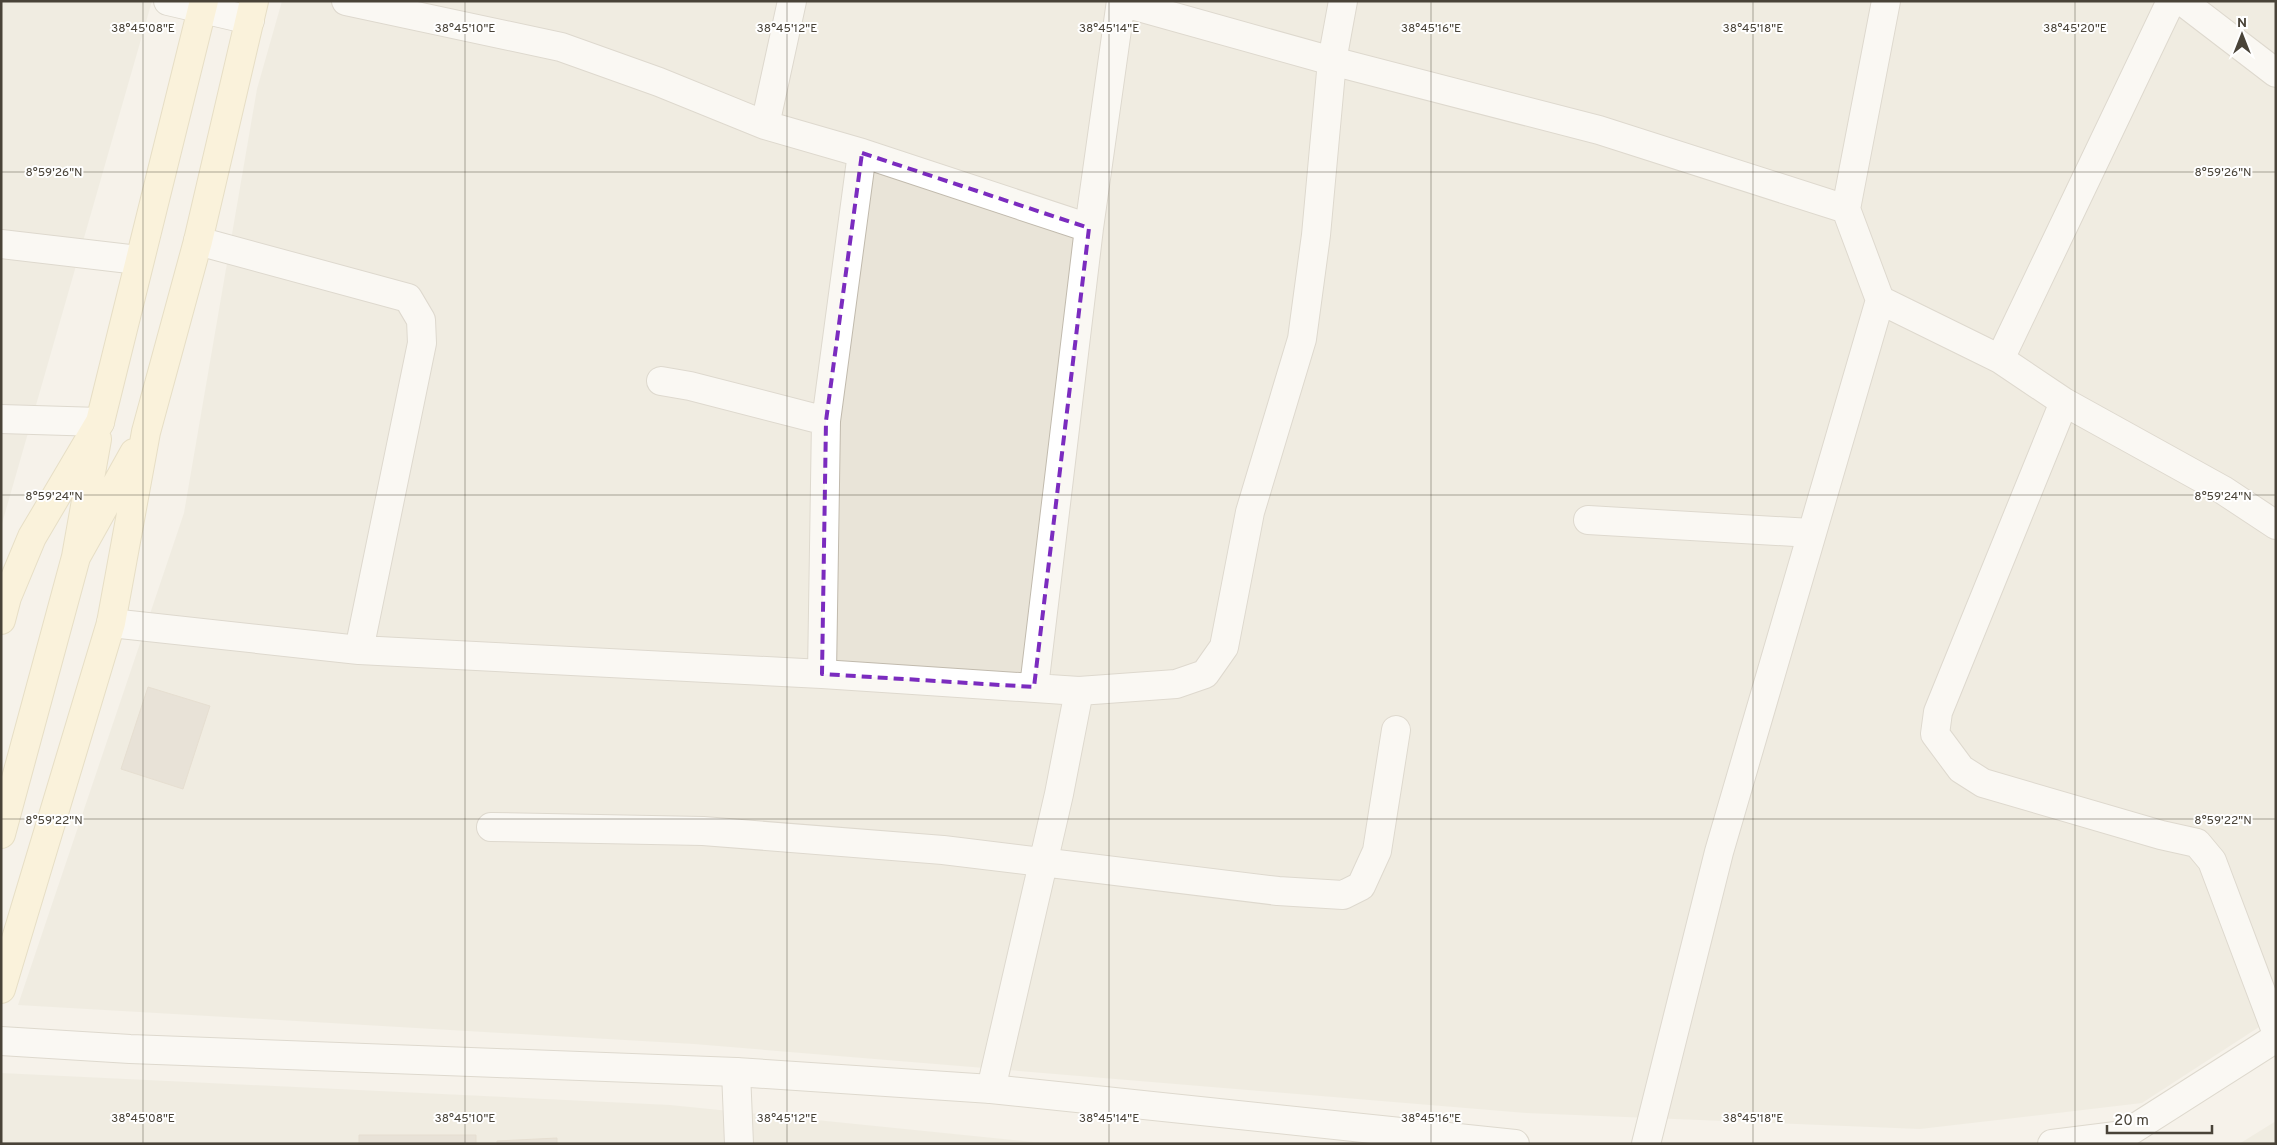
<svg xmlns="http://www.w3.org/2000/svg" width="2277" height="1145" font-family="Overpass,sans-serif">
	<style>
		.residential { fill: #e9e4d8 }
		.building { fill: #d7cec0; stroke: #d2c6b3 }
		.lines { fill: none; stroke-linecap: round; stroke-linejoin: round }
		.minor-casing { stroke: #c1baad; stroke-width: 30 }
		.tertiary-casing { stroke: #c1baad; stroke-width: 30 }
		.secondary-casing { stroke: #d5c69a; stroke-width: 30 }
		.minor { stroke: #fff; stroke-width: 28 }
		.tertiary { stroke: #fff; stroke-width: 28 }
		.secondary { stroke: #fef2cb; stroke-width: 28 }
		.marked { fill: none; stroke: #7b2cbf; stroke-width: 4; stroke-dasharray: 10 6; stroke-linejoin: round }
		.ticks { fill: none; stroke: #494338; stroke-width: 1; stroke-opacity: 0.45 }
		.ticks-label { font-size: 12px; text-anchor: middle; fill: #494338; stroke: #fff; stroke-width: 4; stroke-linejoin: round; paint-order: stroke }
	</style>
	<rect width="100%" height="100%" fill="#f5f2ea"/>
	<!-- residential -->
	<path class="residential" d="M 1,1 L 152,1 L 1,527 Z
		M 282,1 L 2276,1 L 2276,1016 L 2142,1103 L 1920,1129 L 1526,1113 L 694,1044 L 18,1005 L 184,513 L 257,89 Z
		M 1,1073 L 670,1105 L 1052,1144 L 1,1144 Z
		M 2276,1121 L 2276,1144 L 2239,1144 Z"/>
	<!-- building -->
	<path class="building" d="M 148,687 L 210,706 L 183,789 L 121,769 Z
		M 359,1135 L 476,1135 L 476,1144 L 359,1144 Z
		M 557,1138 L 557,1144 L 497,1144 L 497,1141 Z"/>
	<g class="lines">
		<!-- minor casing -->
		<g class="minor-casing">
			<path id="minor" d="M 168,1 L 250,20
				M 346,1 L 561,47 L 659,82 L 765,125 L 862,153 L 1089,228
				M 1121,2 L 1332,61 L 1599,130 L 1846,209 L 1880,300 L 2000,359 L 2064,402
				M 765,125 L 792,1
				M 1846,209 L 1886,1
				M 198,241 L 408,298 L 421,320 L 422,343 L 359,650
				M 1,244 L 138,260
				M 2000,359 L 2171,1
				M 661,381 L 690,386 L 826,421
				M 1,419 L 100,422
				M 1588,520 L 1811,533
				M 2276,525 L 2223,490 L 2064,402 L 1938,712 L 1935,734 L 1961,769 L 1983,783 L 2161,835 L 2197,843 L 2212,861 L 2276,1031
				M 111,623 L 359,650 L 822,674 L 1079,691 L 1176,684 L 1205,674 L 1224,647 L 1250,512 L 1302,339 L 1316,235 L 1332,61 L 1343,1
				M 822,674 L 826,421 L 862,153
				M 1034,687 L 1089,228 L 1121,1
				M 491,827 L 703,831 L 943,850 L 1278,891 L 1343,895 L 1361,886 L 1377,851 L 1396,730
				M 736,1072 L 739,1144
				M 991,1089 L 1059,794 L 1079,691
				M 1646,1144 L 1719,852 L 1880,300"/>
		</g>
		<!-- tertiary casing -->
		<g class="tertiary-casing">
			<path id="tertiary" d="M 2182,1 L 2276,73
				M 1,1041 L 130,1049 L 736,1072 L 991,1089 L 1515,1144
				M 2052,1144 L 2124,1135 L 2276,1038"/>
		</g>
		<!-- secondary casing -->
		<g class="secondary-casing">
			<path id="secondary" d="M 97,439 L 76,557 L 134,453
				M 1,620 L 7,597 L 32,537 L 100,422 L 204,1
				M 1,834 L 76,557
				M 1,989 L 111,623 L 146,432 L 198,241 L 254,1"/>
		</g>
		<!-- minor -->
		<use href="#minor" class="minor"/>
		<!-- tertiary -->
		<use href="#tertiary" class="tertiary"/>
		<!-- secondary -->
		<use href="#secondary" class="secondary"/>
	</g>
	<!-- marked area -->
	<path d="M0 0H2277V1145H0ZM 862,153 L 1089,228 L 1034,687 L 822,674 L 826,421 Z" fill="#f5f2ea" fill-opacity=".55" fill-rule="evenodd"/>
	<path class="marked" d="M 862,153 L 1089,228 L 1034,687 L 822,674 L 826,421 Z"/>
	<!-- ticks -->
	<path class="ticks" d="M 143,1 L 143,1144M 465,1 L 465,1144M 787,1 L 787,1144M 1109,1 L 1109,1144M 1431,1 L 1431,1144M 1753,1 L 1753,1144M 2075,1 L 2075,1144M 1,172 L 2276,172M 1,495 L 2276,495M 1,819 L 2276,819M 1,1143 L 2276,1143"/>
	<g class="ticks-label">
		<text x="143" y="32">38°45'08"E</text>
		<text x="465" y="32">38°45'10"E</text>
		<text x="787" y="32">38°45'12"E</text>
		<text x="1109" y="32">38°45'14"E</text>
		<text x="1431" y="32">38°45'16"E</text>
		<text x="1753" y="32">38°45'18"E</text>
		<text x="2075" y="32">38°45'20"E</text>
		<text x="54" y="176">8°59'26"N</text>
		<text x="2223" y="176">8°59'26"N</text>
		<text x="54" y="500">8°59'24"N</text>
		<text x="2223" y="500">8°59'24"N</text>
		<text x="54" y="824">8°59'22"N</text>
		<text x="2223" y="824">8°59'22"N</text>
		<text x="143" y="1122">38°45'08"E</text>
		<text x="465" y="1122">38°45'10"E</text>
		<text x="787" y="1122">38°45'12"E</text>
		<text x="1109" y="1122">38°45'14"E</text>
		<text x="1431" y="1122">38°45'16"E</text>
		<text x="1753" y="1122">38°45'18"E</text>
	</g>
	<!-- border -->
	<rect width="2277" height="1145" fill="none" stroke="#494338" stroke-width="5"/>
	<!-- north arrow -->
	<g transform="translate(2242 35)" stroke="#ffffff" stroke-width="4" paint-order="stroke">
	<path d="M0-4L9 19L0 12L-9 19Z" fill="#494338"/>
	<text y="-8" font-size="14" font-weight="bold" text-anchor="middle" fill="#494338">N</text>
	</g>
	<!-- scale -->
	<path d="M2107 1125v8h105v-8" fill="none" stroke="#494338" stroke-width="2.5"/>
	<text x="2114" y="1125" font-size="15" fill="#494338" stroke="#ffffff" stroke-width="4" paint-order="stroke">20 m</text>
</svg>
